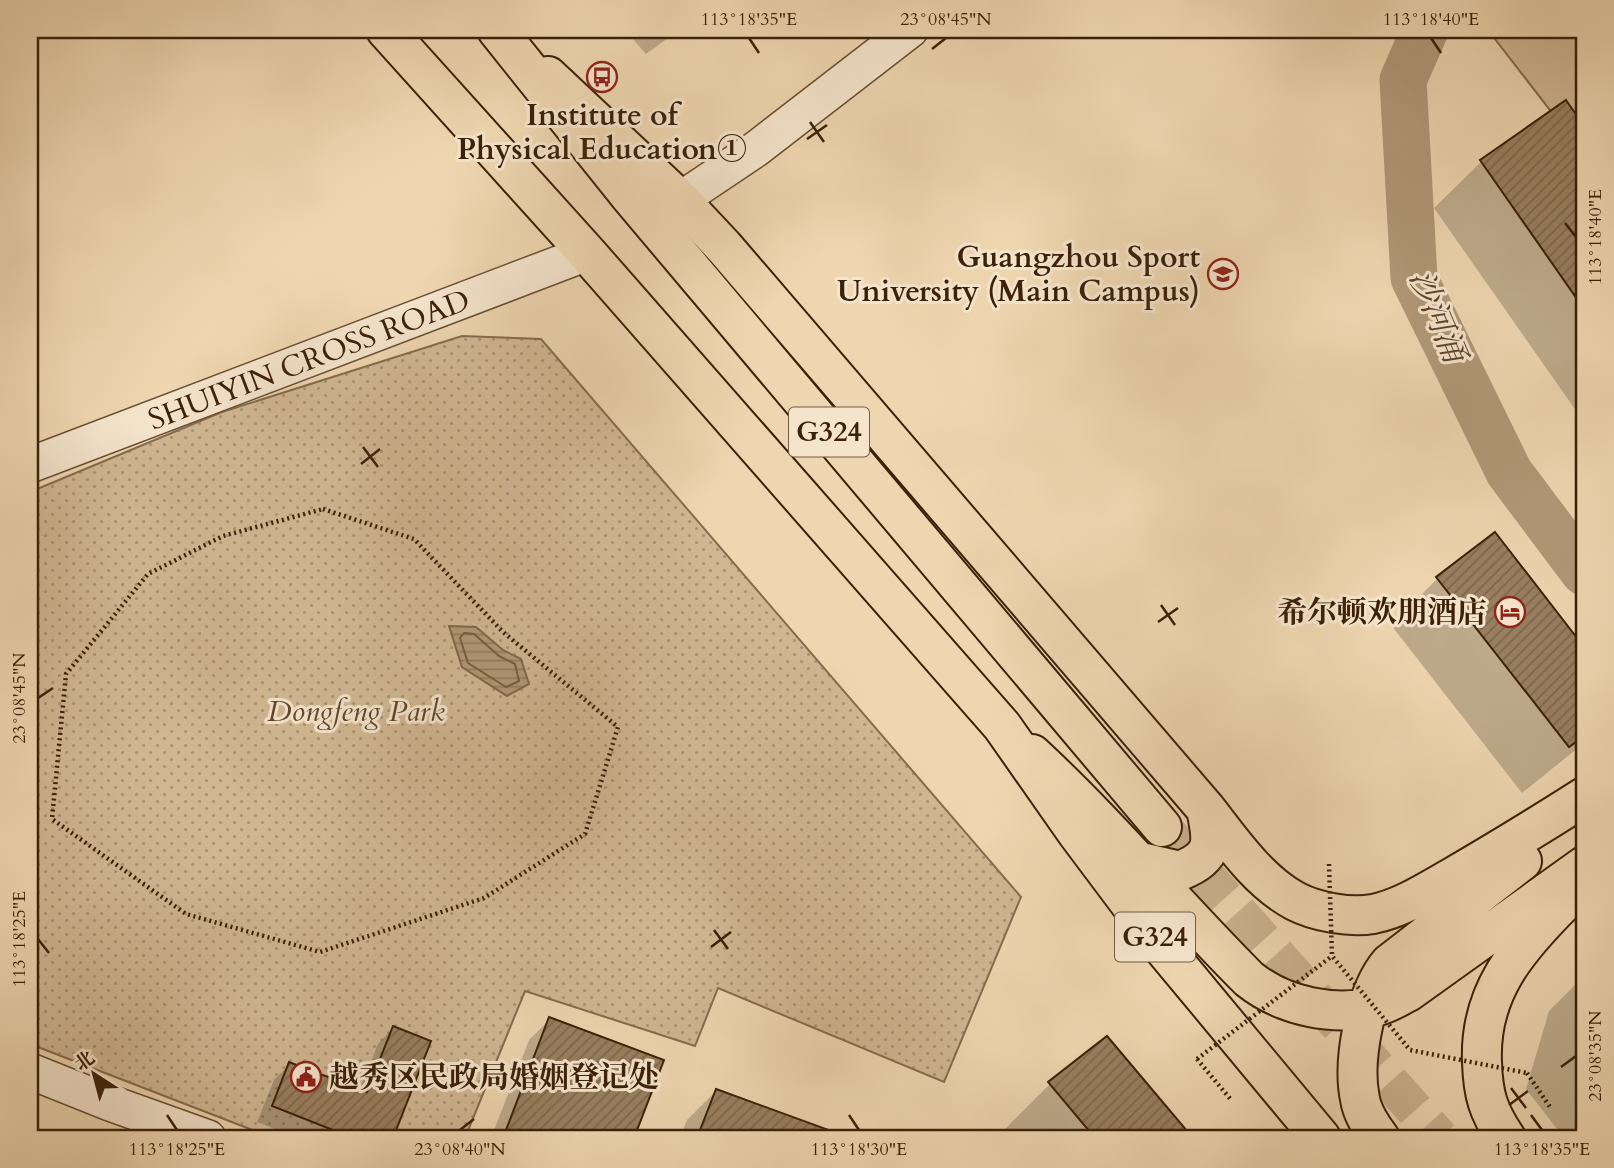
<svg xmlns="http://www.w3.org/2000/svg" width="1614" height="1168" font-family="Cardo,'Noto Serif SC',serif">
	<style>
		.grass { fill: #d0b793; stroke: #866c4e; stroke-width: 2 }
		.park { fill: url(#park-dots); stroke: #866c4e; stroke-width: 2 }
		.water { fill: url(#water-rules); stroke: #82684b; stroke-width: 2 }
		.shadow { fill: #0003 }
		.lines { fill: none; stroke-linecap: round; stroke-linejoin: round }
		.shore { stroke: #765c40; stroke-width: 2 }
		.river { stroke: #b19877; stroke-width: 47 }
		.building { fill: url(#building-hatch); stroke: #3b2108; stroke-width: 2 }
		.highway-tunnel { stroke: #cab28e; stroke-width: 38; stroke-dasharray: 38 19; stroke-linecap: butt }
		.minor-casing { stroke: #684e32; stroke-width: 38 }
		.major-casing { stroke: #3b2108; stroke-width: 42 }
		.highway-casing { stroke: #3b2108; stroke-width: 42 }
		.path { stroke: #3b2108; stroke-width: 4.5; stroke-dasharray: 2 3.5; stroke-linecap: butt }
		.minor { stroke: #f4e4cc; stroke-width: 35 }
		.major { stroke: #eed6b0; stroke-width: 38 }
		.highway { stroke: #eed6b0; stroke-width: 38 }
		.path-bridge { stroke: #3b2108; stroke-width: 4.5; stroke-dasharray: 2 3.5; stroke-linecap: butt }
		.ticks { fill: none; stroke: #3b2108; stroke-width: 2.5 }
		.labels { text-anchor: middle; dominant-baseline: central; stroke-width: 6; stroke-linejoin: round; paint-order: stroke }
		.shield { fill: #f4e4cc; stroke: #725c43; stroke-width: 2 }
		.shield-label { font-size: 28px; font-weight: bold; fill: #3b2108 }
		.poi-label { font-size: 30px; font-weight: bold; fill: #3b2108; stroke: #f4e4cc; text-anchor: end }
		.street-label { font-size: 30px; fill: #3b2108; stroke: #f4e4cc }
		.park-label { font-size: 30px; font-style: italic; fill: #60462b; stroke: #f4e4cc }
		.water-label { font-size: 32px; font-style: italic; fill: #5e4529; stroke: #f4e4cc }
		.neatline { fill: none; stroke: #3b2108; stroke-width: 2.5 }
		.ticks-label { font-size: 18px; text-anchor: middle; fill: #3b2108 }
	</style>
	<defs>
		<pattern id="park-dots" width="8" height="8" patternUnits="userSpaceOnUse" patternTransform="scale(1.75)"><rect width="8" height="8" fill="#d0b793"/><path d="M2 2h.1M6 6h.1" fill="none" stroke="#aa9476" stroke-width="1.8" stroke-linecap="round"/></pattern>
		<pattern id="water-rules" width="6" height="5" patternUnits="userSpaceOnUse" patternTransform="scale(1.75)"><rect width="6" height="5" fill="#b19877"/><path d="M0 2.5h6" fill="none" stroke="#917c60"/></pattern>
		<pattern id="building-hatch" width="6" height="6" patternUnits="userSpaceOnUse" patternTransform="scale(1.75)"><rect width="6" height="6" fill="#987f5f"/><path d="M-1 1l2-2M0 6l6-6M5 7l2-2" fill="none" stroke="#7d684c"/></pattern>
	</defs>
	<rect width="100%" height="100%" fill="#eed6b0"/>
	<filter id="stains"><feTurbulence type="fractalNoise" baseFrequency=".00286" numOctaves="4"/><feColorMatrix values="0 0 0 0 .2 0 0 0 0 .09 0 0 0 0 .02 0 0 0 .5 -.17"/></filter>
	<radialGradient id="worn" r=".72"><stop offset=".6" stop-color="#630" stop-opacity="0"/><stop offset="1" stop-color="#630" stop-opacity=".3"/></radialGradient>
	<!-- grass -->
	<path class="grass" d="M 1488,30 L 1584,30 L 1584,154 Z"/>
	<!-- park -->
	<path class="park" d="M 462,336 L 541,339 L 1021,897 L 944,1082 L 718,988 L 695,1046 L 525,991 L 465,1138 L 273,1138 L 30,1044 L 30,492 L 222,412 Z"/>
	<!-- water -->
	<path class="water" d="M 449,626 L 476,627 L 503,650 L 521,659 L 529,684 L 507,696 L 462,667 Z"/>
	<!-- shadow -->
	<path class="shadow" d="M 625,30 L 679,30 L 646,54 Z
		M 1565,102 L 1584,129 L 1584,422 L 1434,208 L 1481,162 Z
		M 1494,534 L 1584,650 L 1584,743 L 1522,793 L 1391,625 L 1438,578 Z
		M 1584,976 L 1584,1138 L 1564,1138 L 1526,1089 L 1549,1011 Z
		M 550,1019 L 661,1061 L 632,1138 L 491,1138 L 529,1040 Z
		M 393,1028 L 429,1042 L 391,1138 L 298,1138 L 257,1122 L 274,1080 L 290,1064 L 359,1091 L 378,1044 Z
		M 1107,1038 L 1191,1138 L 998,1138 L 997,1137 L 1050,1084 Z
		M 716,1091 L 847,1138 L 680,1138 L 687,1120 Z"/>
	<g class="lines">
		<!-- shore -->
		<path class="shore" d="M 464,633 L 474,634 L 499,656 L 515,664 L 519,681 L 506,687 L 468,663 L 460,638 Z"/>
		<!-- river -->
		<path class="river" d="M 1425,30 L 1403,80 L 1414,278 L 1509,472 L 1584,572"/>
	</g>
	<!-- building -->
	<path class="building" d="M 1566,100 L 1584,126 L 1584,309 L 1480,160 Z
		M 1495,532 L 1584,647 L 1584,736 L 1569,747 L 1436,577 Z
		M 549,1017 L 664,1060 L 634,1138 L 503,1138 Z
		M 393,1026 L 431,1041 L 393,1138 L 353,1138 L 272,1106 L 289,1062 L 367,1092 Z
		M 1107,1036 L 1193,1138 L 1095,1138 L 1048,1082 Z
		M 716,1089 L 845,1136 L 844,1138 L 697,1138 Z"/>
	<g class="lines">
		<!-- highway-tunnel -->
		<path class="highway-tunnel" d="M 1162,827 L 1440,1138"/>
		<!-- minor casing -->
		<g class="minor-casing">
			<path id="minor" d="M 680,200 L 756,149 L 910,30
				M 30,465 L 587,253
				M 30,1071 L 110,1103 L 208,1138"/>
		</g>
		<!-- major casing -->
		<g class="major-casing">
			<path id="major" d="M 548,76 L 680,200 L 724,247 L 1206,809 C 1231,841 1258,881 1295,901 C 1316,912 1350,918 1373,914 C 1402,908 1426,892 1451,878 C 1496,852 1540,825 1584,797
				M 1032,754 C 1109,825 1175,905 1249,979 C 1284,1007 1335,1017 1378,1006 C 1389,1003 1398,997 1408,992 L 1584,866
				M 1141,862 L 1180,871 C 1216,856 1213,842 1206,809
				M 1380,1138 C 1372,1128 1362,1112 1360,1099 C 1352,1061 1365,992 1390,963 L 1522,861
				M 1506,1138 C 1488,1111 1483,1095 1482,1062 C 1479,993 1517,949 1563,903"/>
		</g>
		<!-- highway casing -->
		<g class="highway-casing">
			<path id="highway" d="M 386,30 L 587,253 L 1002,726 L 1077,833 L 1164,949 L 1321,1138
				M 497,30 L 629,195 L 1162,827"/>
		</g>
		<!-- path -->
		<path class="path" d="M 323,509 L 414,539 L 503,632 L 618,727 L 585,834 L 484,898 L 320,952 L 186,914 L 52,819 L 66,674 L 148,574 L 223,536 Z
			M 1197,1059 L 1232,1101
			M 1527,1073 L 1550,1107"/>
		<!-- minor -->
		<use href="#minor" class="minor"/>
		<!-- major -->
		<use href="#major" class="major"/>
		<!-- highway -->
		<use href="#highway" class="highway"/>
		<!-- path-bridge -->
		<path class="path-bridge" d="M 1329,864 L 1332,956 L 1410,1050 L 1527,1073
			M 1197,1059 L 1332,956"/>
	</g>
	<!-- ticks -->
	<path class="ticks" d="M 749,38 L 759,53M 1431,38 L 1441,53M 932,49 L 946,38M 810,122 L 824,142M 807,139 L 827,125M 1565,223 L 1576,237M 363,447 L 378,467M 361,464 L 380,449M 1161,605 L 1175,625M 1158,622 L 1178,608M 38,698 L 53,688M 714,930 L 728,949M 38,939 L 49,953M 711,947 L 731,932M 1561,1067 L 1576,1056M 1511,1088 L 1526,1108M 1509,1105 L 1528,1091M 167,1115 L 177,1130M 849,1115 L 859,1130M 1531,1115 L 1542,1130M 460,1130 L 474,1119"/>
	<!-- icons -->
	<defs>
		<g id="bus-ring" transform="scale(1.575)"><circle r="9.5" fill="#f4e4cc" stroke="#8f2418" stroke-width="1.5"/><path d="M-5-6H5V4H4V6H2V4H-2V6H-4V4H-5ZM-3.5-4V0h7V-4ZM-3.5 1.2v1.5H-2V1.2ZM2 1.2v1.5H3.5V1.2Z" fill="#8f2418"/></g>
		<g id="university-ring" transform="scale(1.575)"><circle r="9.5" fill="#f4e4cc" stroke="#8f2418" stroke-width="1.5"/><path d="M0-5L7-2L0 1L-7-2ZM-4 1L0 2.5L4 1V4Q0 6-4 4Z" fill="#8f2418"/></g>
		<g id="hotel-ring" transform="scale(1.575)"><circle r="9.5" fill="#f4e4cc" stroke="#8f2418" stroke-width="1.5"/><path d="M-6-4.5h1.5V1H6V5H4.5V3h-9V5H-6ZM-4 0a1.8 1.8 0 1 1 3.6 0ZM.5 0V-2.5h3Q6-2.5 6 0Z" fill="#8f2418"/></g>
		<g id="civic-ring" transform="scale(1.575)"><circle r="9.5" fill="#f4e4cc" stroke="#8f2418" stroke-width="1.5"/><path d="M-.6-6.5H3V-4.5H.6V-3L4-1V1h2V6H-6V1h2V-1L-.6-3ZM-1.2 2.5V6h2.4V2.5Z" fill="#8f2418"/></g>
	</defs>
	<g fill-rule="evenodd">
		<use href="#bus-ring" x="602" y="77"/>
		<use href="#university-ring" x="1223" y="274"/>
		<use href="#hotel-ring" x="1510" y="612"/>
		<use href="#civic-ring" x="306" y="1077"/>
	</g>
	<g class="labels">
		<!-- shield labels -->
		<g class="shield">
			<rect x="789" y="407.5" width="80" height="49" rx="5"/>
			<rect x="1115" y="912.5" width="80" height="49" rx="5"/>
		</g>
		<g class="shield-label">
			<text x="829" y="432">G324</text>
			<text x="1155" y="937">G324</text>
		</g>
		<!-- poi labels -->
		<g class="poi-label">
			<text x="602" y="115" text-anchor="middle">Institute of<tspan x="602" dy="34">Physical Education①</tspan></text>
			<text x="1200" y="257">Guangzhou Sport<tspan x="1200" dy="34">University (Main Campus)</tspan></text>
			<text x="1487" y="612">希尔顿欢朋酒店</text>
			<text x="329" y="1077" text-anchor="start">越秀区民政局婚姻登记处</text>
		</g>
		<!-- street labels -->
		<g class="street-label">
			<text transform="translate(309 360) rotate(-21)">SHUIYIN CROSS ROAD</text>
		</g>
		<!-- park labels -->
		<g class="park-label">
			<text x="356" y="711">Dongfeng Park</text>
		</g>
		<!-- water labels -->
		<g class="water-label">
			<text transform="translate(1437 316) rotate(67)">沙河涌</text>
		</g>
	</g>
	<!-- margin -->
	<rect width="1614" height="1168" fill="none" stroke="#eed6b0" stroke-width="77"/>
	<!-- north arrow -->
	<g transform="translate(94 1074) rotate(324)" stroke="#f4e4cc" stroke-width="5" paint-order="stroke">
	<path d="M0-5L12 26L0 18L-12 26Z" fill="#3b2108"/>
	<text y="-10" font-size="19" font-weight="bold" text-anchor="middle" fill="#3b2108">北</text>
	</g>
	<rect x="38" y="38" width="1538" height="1092" class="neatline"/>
	<g class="ticks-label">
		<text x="749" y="25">113°18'35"E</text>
		<text x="946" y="25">23°08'45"N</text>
		<text x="1431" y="25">113°18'40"E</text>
		<text transform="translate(1595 237) rotate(-90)" y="6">113°18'40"E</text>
		<text transform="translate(19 698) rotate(-90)" y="6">23°08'45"N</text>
		<text transform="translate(19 939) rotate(-90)" y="6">113°18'25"E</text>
		<text transform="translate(1595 1056) rotate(-90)" y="6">23°08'35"N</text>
		<text x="177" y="1155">113°18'25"E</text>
		<text x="460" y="1155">23°08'40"N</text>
		<text x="859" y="1155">113°18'30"E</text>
		<text x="1542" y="1155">113°18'35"E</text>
	</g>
	<rect width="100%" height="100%" filter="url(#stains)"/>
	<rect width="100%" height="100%" fill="url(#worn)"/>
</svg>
